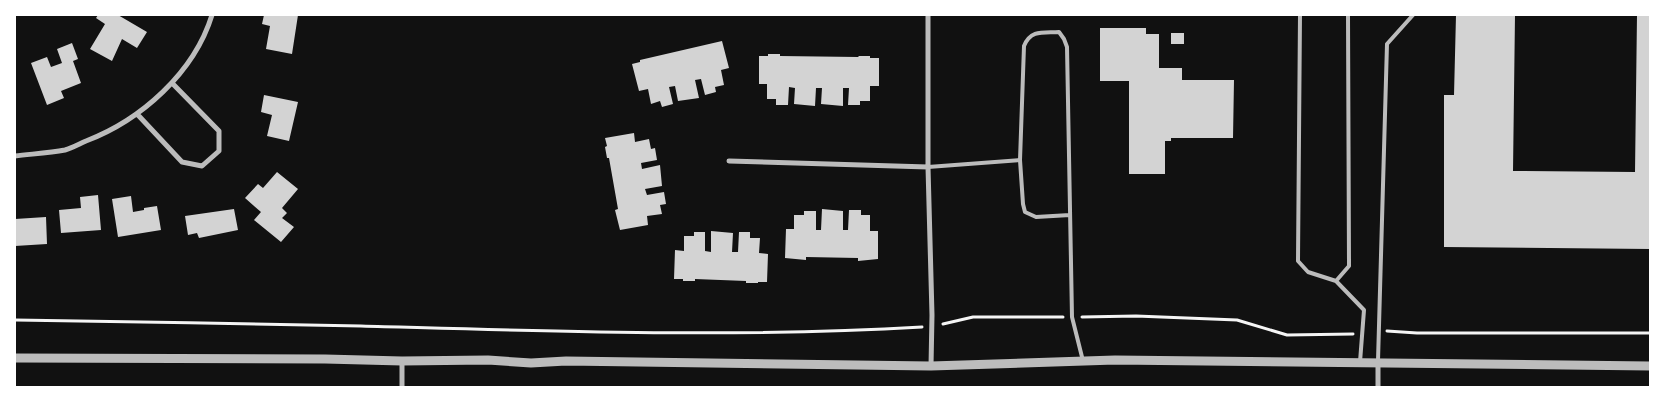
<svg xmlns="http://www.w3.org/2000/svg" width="1665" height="402" font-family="'Source Sans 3',sans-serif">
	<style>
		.building { fill: #d3d3d3 }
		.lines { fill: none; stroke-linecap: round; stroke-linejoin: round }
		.path { stroke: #f5f5f5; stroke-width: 3 }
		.service { stroke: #bcbcbc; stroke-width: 4 }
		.minor { stroke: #bcbcbc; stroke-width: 5 }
		.tertiary { stroke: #bcbcbc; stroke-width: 9 }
	</style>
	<rect width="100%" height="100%" fill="#111"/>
	<!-- building -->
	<path class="building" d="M 98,15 L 118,15 L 147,32 L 137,48 L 122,39 L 112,61 L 90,49 L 105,24 L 96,18 Z
		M 264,15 L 298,15 L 292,54 L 266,49 L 270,26 L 262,24 Z
		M 1456,15 L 1515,15 L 1513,171 L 1635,172 L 1637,15 L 1650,15 L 1650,249 L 1444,247 L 1444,95 L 1454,95 Z
		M 1100,28 L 1146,28 L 1146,34 L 1159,34 L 1159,68 L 1182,68 L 1182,80 L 1234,80 L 1233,138 L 1171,138 L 1171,141 L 1165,141 L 1165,174 L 1129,174 L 1129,81 L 1100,81 Z
		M 1171,33 L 1184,33 L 1184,44 L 1171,44 Z
		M 722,41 L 729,68 L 721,70 L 724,85 L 715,87 L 716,92 L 705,95 L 701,79 L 695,80 L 699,98 L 678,101 L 675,86 L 669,87 L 673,104 L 662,107 L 660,101 L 651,104 L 648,89 L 639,91 L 632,64 L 640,62 L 640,60 Z
		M 72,43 L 78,59 L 73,61 L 81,83 L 61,91 L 64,98 L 47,105 L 31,63 L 47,57 L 51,67 L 62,63 L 57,49 Z
		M 768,54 L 780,54 L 780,56 L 858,57 L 859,56 L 870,56 L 870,58 L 879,58 L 879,86 L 870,86 L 870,101 L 860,101 L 860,105 L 848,105 L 849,88 L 843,88 L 843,106 L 821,104 L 822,88 L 816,88 L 815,106 L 794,104 L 795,88 L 789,87 L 788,105 L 776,105 L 776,99 L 767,99 L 767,84 L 759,84 L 759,56 L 768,56 Z
		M 264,95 L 298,102 L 289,141 L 267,136 L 272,115 L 261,112 Z
		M 634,133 L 635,142 L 649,139 L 651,149 L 655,148 L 657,160 L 641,163 L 642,169 L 660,165 L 662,186 L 645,189 L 647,195 L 664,192 L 666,204 L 660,205 L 662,214 L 647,216 L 648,225 L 620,230 L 615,210 L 618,209 L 609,158 L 607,158 L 605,147 L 607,146 L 605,138 Z
		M 277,172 L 298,189 L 282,208 L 287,213 L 282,218 L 294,227 L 281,242 L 254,220 L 261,212 L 245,198 L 258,184 L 263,188 Z
		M 98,195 L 101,230 L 61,233 L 59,210 L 81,208 L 80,197 Z
		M 131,196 L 133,212 L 144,210 L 144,208 L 157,206 L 161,230 L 118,237 L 112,199 Z
		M 234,209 L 238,230 L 199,238 L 197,233 L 188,235 L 185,216 Z
		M 822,209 L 843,211 L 843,230 L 848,230 L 849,210 L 861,210 L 861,215 L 870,215 L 870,231 L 878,231 L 878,259 L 858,261 L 858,258 L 806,257 L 806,260 L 785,258 L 786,229 L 794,229 L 794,215 L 804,215 L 804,211 L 816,211 L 816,230 L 821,230 Z
		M 46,217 L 47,244 L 15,246 L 15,219 Z
		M 711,231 L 733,233 L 732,252 L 738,252 L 739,232 L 750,232 L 750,238 L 760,238 L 759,253 L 768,254 L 767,282 L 758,282 L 758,283 L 746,283 L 746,281 L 695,279 L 695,281 L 683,281 L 683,279 L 674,279 L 675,250 L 684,251 L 684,236 L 694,236 L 694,232 L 705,232 L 705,251 L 711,252 Z"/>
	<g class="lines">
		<!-- path -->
		<path class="path" d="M 1082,317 L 1136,316 L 1237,320 L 1287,335 L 1353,334
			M 15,320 C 130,322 246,323 361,326 C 548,331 735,338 922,327
			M 943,324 L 973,317 L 1063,317
			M 1387,331 L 1417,333 L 1650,333"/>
		<!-- service -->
		<path class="service" d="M 1300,15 L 1298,261 L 1308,272 L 1336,281 L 1349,266 L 1348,15
			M 928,167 L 1020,160
			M 1070,215 L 1036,217 L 1025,212 L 1023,204 L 1020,160 L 1024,46 C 1031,29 1044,33 1059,32 L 1064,39 L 1067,47 L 1072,317 L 1083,361
			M 1336,281 L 1364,310 L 1360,362
			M 1378,361 L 1387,44 L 1413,15"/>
		<!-- minor -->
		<path class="minor" d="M 928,15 L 928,167 L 932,315 L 931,366
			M 138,115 L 182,162 L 202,166 L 219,151 L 219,131 L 172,83
			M 15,156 C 31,154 49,153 65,150 C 72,148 79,144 86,141 C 141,120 194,73 212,15
			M 729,161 L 928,167
			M 402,361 L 402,387
			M 1378,387 L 1378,364"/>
		<!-- tertiary -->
		<path class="tertiary" d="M 15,358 L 325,359 L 402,361 L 488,360 L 531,363 L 566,361 L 931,366 L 1115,360 L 1650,366"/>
	</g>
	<!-- border -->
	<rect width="1665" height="402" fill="none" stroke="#ffffff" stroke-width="32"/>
</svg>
